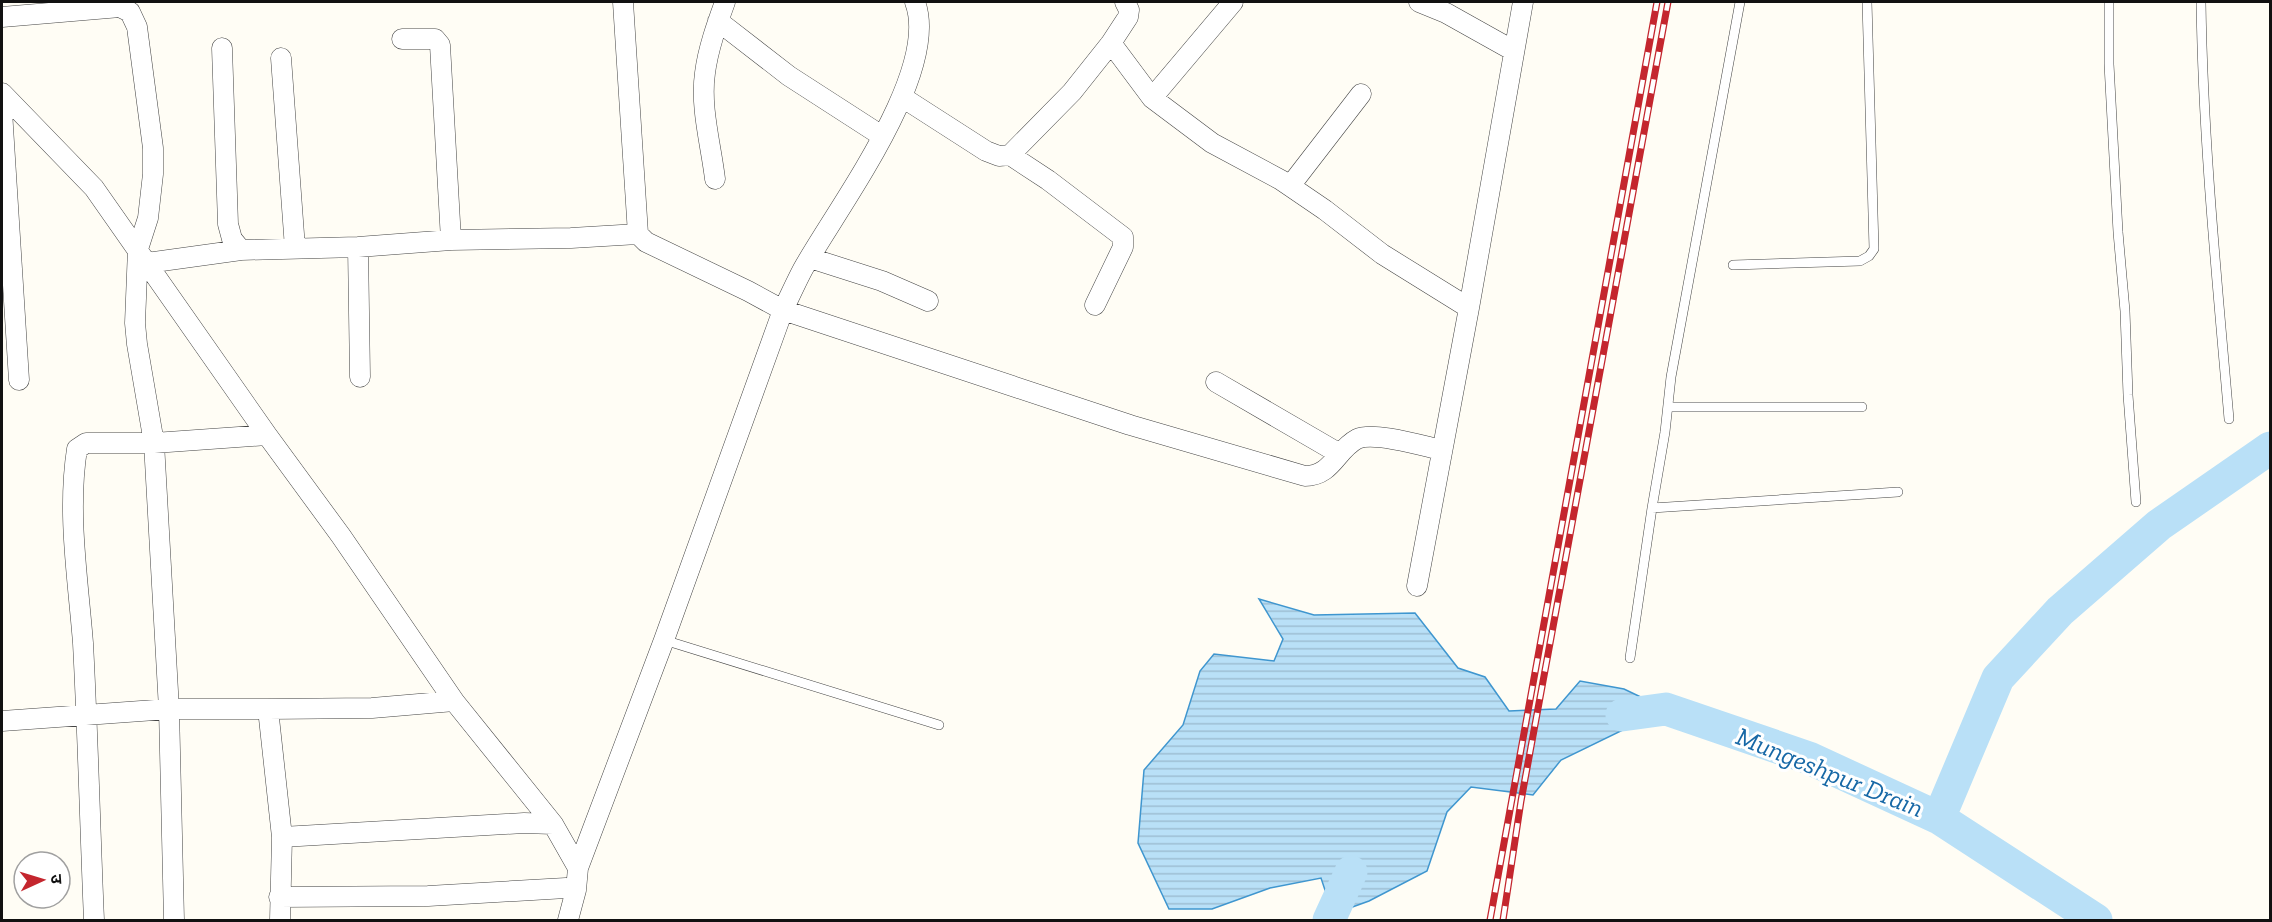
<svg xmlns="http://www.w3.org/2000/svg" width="2272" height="922" font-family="'Zilla Slab','Noto Sans Devanagari',serif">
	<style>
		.water { fill: url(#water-rules); stroke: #3f96cf; stroke-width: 1.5 }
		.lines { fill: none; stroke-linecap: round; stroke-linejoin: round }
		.river { stroke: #b9e0f7; stroke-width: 33 }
		.service-casing { stroke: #444; stroke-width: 10 }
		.minor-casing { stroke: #444; stroke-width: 21 }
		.service { stroke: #fff; stroke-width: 9 }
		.minor { stroke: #fff; stroke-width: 20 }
		.rail-casing { stroke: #c4262e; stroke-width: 7 }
		.rail { stroke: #fff; stroke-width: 4.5; stroke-dasharray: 14; stroke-linecap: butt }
		.labels { text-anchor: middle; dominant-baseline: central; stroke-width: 6; stroke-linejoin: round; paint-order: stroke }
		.water-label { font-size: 26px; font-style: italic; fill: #1768a6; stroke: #fff }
	</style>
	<defs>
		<pattern id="water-rules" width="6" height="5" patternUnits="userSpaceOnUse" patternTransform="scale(1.5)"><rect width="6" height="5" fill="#b9e0f7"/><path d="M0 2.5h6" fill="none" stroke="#9ebfd3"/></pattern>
	</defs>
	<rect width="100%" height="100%" fill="#fffdf5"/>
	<!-- water -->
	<path class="water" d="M 1259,599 L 1314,615 L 1415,613 L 1458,668 L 1485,677 L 1509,711 L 1556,709 L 1580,681 L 1624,689 L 1666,709 L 1561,760 L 1533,795 L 1471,787 L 1447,812 L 1427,871 L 1369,901 L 1333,914 L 1321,878 L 1270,888 L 1212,909 L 1169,909 L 1138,843 L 1144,770 L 1183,725 L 1200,671 L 1214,654 L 1274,661 L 1283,639 Z"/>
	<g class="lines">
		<!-- river -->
		<path class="river" d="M 1622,715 L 1666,709 L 1809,758 L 1939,818 L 2096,920
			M 1939,818 L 1998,678 L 2060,611 L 2159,525 L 2270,448
			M 1329,920 L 1351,872"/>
		<!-- service casing -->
		<g class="service-casing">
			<path id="service" d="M 2109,2 L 2109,64 L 2118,232 L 2125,311 L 2128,395 L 2136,502
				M 2201,2 C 2203,141 2217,280 2229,419
				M 1733,265 L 1860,261 L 1869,256 L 1874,249 L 1867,2
				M 1668,407 L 1862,407
				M 1652,508 L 1898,492
				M 664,640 L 939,725
				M 1630,658 L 1652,508 L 1665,432 L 1671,377 L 1740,2"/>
		</g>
		<!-- minor casing -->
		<g class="minor-casing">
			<path id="minor" d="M 623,2 L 638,234 L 646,242 L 748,291 L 783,310 C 790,296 796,282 803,269 C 837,208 941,72 915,2
				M 1419,2 L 1446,13 L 1514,51
				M 2,17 L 120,7 L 130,12 L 137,27 L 153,148 L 153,174 L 148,218 L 138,249 L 135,323 L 137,344 L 154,443 L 169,709 L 174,920
				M 718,21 L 789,76 L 882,136
				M 402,39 L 435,39 L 440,45 L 451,240
				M 1111,43 L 1152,98 L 1212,143 L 1281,180 L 1325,210 L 1382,254 L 1469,308
				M 222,48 L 228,224 L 232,239 L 241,250
				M 281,58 L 295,248
				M 2,93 L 94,188 L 267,435 L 341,536 L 454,701 L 553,824 L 578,868
				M 902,97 L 986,151 L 999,156 L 1010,155 L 1072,92 L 1111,43 L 1128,17 L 1129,10 L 1125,2
				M 1152,98 L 1233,2
				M 2,111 L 19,380
				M 1010,155 L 1048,180 L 1123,237 L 1123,247 L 1095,305
				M 715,179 C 711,145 700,107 705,73 C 708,49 717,24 725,2
				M 1290,186 L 1361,94
				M 358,247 L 360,377
				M 810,258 L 882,281 L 928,301
				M 147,263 L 241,250 L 358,247 L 451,240 L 571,238 L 638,234
				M 1216,382 L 1340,454
				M 1417,586 L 1469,308 L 1523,2
				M 268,709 L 372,708 L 454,701
				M 2,721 L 169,709 L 268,709 L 282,837 L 280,920
				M 282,837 L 524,823 L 553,824
				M 279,897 L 428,896 L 566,888 L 576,890
				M 94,920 C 90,828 88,736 83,643 C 78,579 67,513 77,449 L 86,443 L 154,443 L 267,435
				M 568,920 L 576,890 L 578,868 L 664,640 L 783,310 L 1130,425 L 1305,476 C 1332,476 1336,450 1357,439 C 1374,431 1423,446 1442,450"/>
		</g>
		<!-- service -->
		<use href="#service" class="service"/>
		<!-- minor -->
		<use href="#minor" class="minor"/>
		<!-- rail casing -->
		<g class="rail-casing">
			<path id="rail" d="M 1490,920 L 1657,2
				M 1503,920 L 1521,801 L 1668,2"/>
		</g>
		<!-- rail -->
		<use href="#rail" class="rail"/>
	</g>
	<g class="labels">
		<!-- water labels -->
		<g class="water-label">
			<text transform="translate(1830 772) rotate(22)">Mungeshpur Drain</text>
		</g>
	</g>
	<!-- border -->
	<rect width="2272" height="922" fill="none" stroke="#111111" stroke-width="6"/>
	<!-- north arrow -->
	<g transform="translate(42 880) rotate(86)"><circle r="28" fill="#ffffff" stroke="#a0a0a0" stroke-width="1.5"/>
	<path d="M0-4.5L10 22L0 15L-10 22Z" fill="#c4262e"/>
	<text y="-9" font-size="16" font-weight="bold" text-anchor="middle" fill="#111111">उ</text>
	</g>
</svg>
